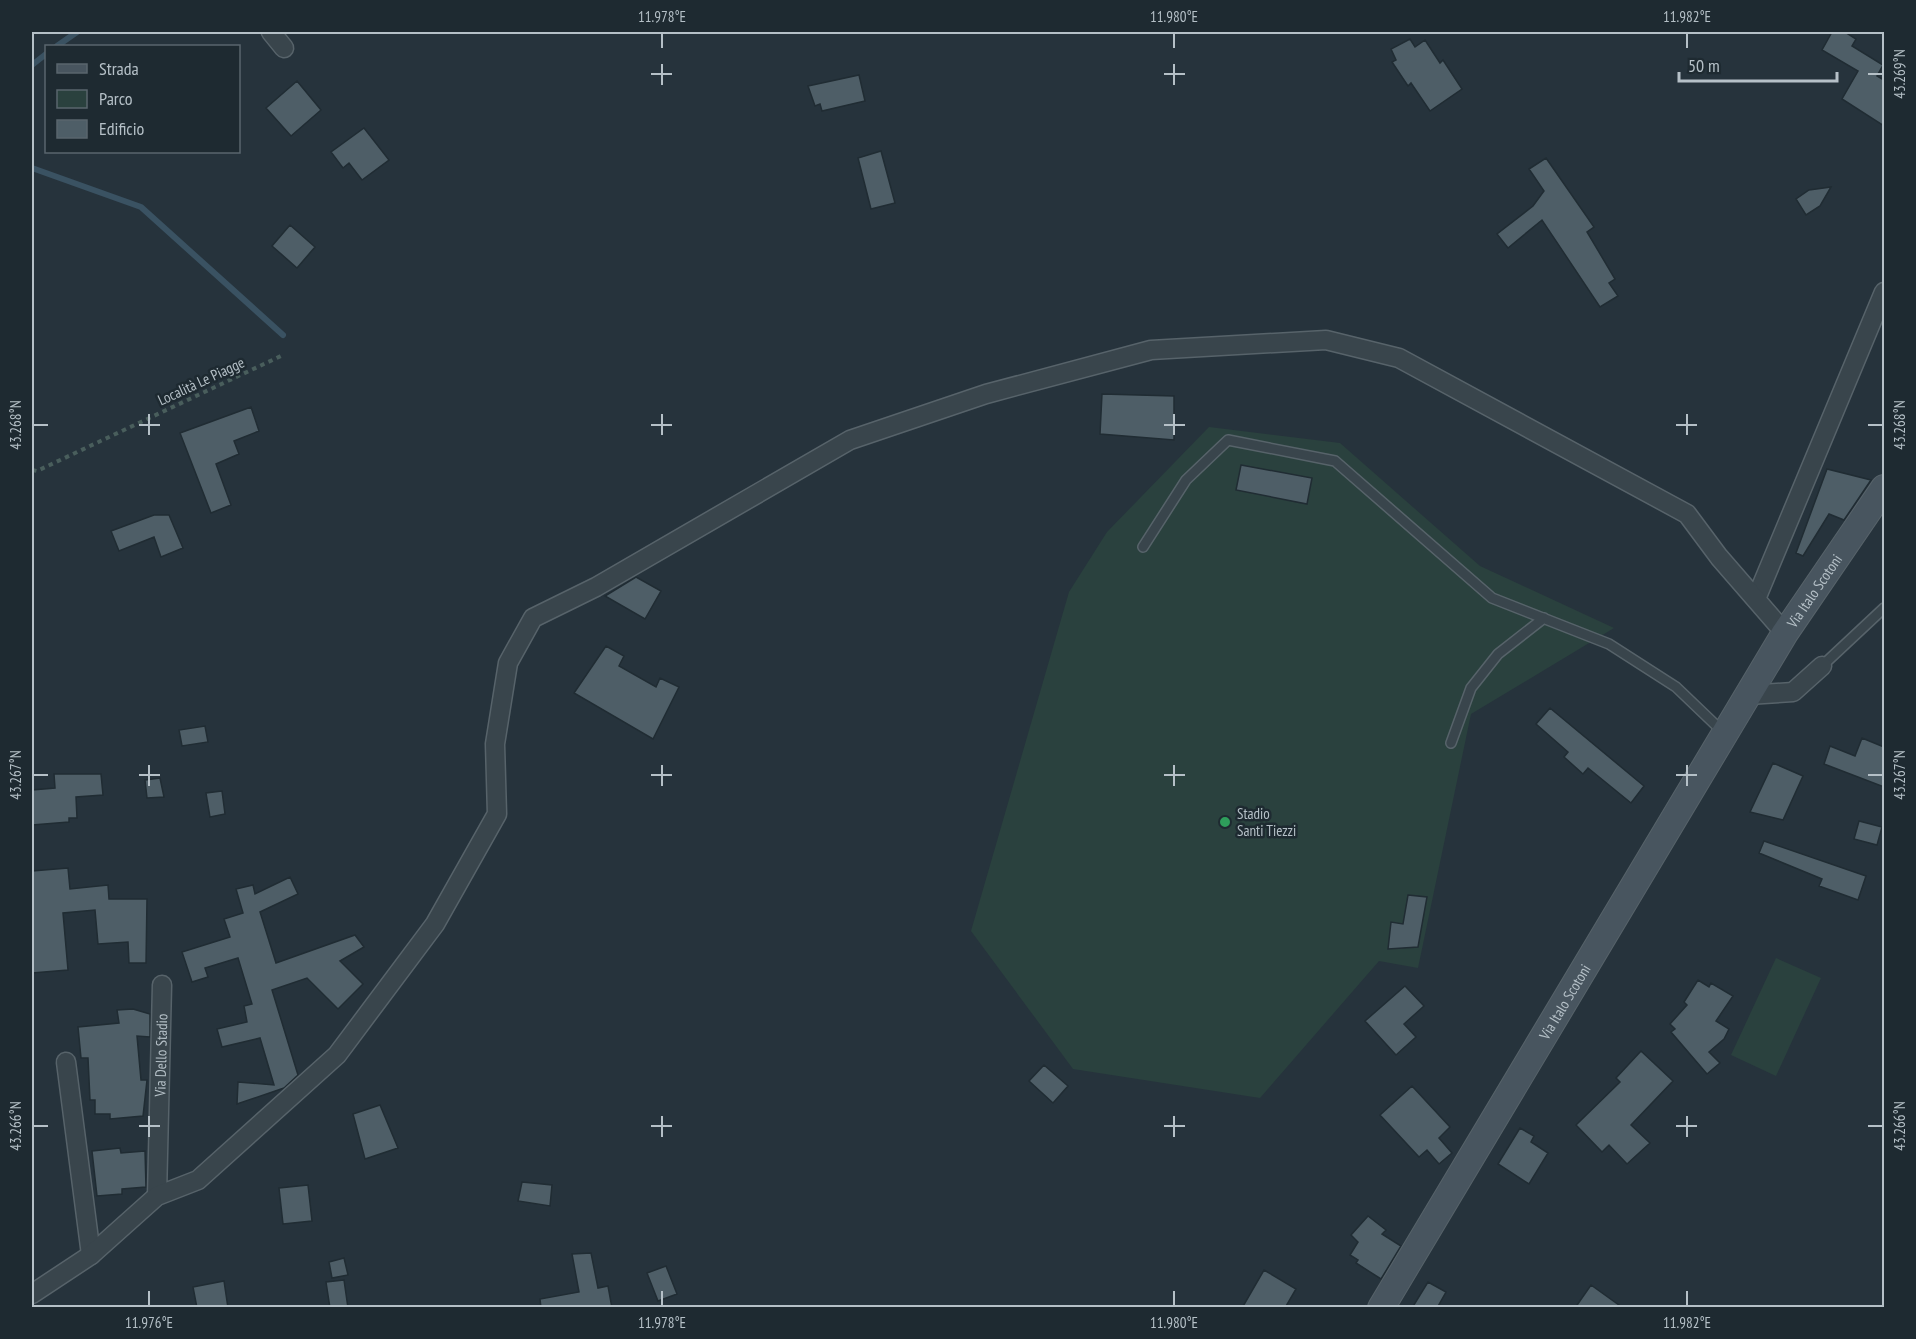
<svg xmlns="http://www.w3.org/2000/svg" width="1916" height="1339" font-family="'PT Sans Narrow',sans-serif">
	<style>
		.green { fill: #2a413e }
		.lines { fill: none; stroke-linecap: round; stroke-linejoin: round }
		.stream { stroke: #3a5262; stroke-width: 6 }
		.building { fill: #4e5e67; stroke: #202c33; stroke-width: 1.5 }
		.lane-casing { stroke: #57636a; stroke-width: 12 }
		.street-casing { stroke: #57636a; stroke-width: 21 }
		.secondary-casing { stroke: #57636a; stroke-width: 28 }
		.path { stroke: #495e5c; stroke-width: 4; stroke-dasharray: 4.5 4.5; stroke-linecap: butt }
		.lane { stroke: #39454c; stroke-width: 9 }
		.street { stroke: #39454c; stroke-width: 18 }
		.secondary { stroke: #48555f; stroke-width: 26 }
		.ticks { fill: none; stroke: #b5c0c7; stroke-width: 2 }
		.leisure-dot { fill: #2e9e5b; stroke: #1e2a31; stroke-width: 2 }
		.labels { text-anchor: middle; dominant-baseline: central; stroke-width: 5; stroke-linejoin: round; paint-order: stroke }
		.street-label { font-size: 15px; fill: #b5c0c7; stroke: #1e2a31 }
		.poi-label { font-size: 15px; fill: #b5c0c7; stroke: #1e2a31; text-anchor: start }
		.neatline { fill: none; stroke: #b5c0c7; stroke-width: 2 }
		.ticks-label { font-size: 15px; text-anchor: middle; fill: #b5c0c7 }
	</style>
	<rect width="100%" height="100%" fill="#26333c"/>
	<!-- green -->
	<path class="green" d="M 1209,427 L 1340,443 L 1480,566 L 1614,628 L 1471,714 L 1418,968 L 1379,961 L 1260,1098 L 1073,1069 L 971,931 L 1069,592 L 1107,532 Z
		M 1776,958 L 1821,978 L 1776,1076 L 1731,1055 Z"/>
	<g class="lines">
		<!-- stream -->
		<path class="stream" d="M 57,46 L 77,32
			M 32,65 L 46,54
			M 32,168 L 141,207 L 283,335"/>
	</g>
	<!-- building -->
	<path class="building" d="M 1832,32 L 1845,32 L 1856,39 L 1852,46 L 1883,65 L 1877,76 L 1884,80 L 1884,126 L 1842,99 L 1858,71 L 1822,50 Z
		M 1410,39 L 1415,47 L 1425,40 L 1440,63 L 1443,60 L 1462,89 L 1430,111 L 1411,83 L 1408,86 L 1392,62 L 1396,60 L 1391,49 Z
		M 859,75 L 865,101 L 822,111 L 820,104 L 815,106 L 808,86 Z
		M 297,81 L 321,110 L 291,136 L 266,108 Z
		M 364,128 L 389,160 L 362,180 L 349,163 L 343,168 L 331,152 Z
		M 881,151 L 895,203 L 871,209 L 858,158 Z
		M 1546,158 L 1594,227 L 1587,232 L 1615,279 L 1609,283 L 1618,296 L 1600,307 L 1542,220 L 1508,248 L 1497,234 L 1533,206 L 1544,191 L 1529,169 Z
		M 1831,187 L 1820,206 L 1806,215 L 1796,199 L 1809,190 Z
		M 290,225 L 315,247 L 297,268 L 272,246 Z
		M 1102,394 L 1174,396 L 1174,440 L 1100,434 Z
		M 251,407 L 259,431 L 234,441 L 239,454 L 216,464 L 231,505 L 211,513 L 180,433 Z
		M 1241,465 L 1312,478 L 1307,504 L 1236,490 Z
		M 1827,469 L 1871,480 L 1844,520 L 1829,514 L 1803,556 L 1796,553 Z
		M 154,515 L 169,515 L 183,548 L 161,557 L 154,537 L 119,551 L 111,531 Z
		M 636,577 L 661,591 L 645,619 L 605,596 Z
		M 606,646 L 624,656 L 619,666 L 656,687 L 660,678 L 679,687 L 653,739 L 574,693 Z
		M 1550,708 L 1644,786 L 1631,803 L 1588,768 L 1583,774 L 1564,757 L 1568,752 L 1536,724 Z
		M 205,726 L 208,742 L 182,746 L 179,730 Z
		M 1862,738 L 1884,747 L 1884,787 L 1824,764 L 1830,746 L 1855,756 Z
		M 1773,763 L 1803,776 L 1783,820 L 1750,812 Z
		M 54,774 L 101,774 L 103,795 L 76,797 L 77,818 L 69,818 L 69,822 L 32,825 L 32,790 L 55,788 Z
		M 160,778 L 164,797 L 147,798 L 145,780 Z
		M 222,791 L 225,814 L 210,817 L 206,793 Z
		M 1859,821 L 1882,827 L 1877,845 L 1854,839 Z
		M 1764,841 L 1866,876 L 1858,900 L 1819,886 L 1822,879 L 1759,853 Z
		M 68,868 L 70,889 L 108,885 L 109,899 L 147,899 L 146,963 L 129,963 L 128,942 L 98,944 L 95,910 L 63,913 L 68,970 L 32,973 L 32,871 Z
		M 290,877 L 298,894 L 260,912 L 276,963 L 355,935 L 364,947 L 340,961 L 363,984 L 338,1009 L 307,978 L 272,990 L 298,1075 L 284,1088 L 237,1104 L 238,1082 L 274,1085 L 260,1038 L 222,1047 L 217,1029 L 247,1022 L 244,1006 L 252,1004 L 238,958 L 205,968 L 208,977 L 192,982 L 182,952 L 230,937 L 224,919 L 243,913 L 236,889 L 253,885 L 255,894 Z
		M 1408,895 L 1427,897 L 1418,947 L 1388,949 L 1391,922 L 1403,924 Z
		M 1698,980 L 1709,987 L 1711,983 L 1733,996 L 1716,1021 L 1729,1029 L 1724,1039 L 1709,1052 L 1720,1063 L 1707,1074 L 1671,1032 L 1675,1029 L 1670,1024 L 1687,1005 L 1684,1002 Z
		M 1405,986 L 1424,1006 L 1404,1024 L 1416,1037 L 1396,1055 L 1365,1021 Z
		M 133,1009 L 150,1014 L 150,1037 L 137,1036 L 141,1080 L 147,1080 L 143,1116 L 110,1119 L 110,1114 L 95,1114 L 95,1100 L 90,1100 L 88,1058 L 81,1058 L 78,1027 L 119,1023 L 117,1010 Z
		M 1641,1051 L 1673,1081 L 1631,1125 L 1650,1143 L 1627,1164 L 1609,1145 L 1602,1152 L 1576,1125 L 1620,1082 L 1616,1078 Z
		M 1044,1065 L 1068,1086 L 1053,1103 L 1029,1081 Z
		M 1412,1086 L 1450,1127 L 1439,1138 L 1452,1153 L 1439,1164 L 1427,1150 L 1419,1157 L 1380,1115 Z
		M 380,1105 L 398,1148 L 365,1159 L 353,1114 Z
		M 1520,1128 L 1534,1136 L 1531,1142 L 1548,1153 L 1529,1184 L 1498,1164 Z
		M 120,1148 L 121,1153 L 145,1151 L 146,1187 L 122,1189 L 122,1194 L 97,1196 L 92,1151 Z
		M 522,1182 L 552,1185 L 550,1206 L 518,1201 Z
		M 308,1185 L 312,1221 L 283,1224 L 279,1188 Z
		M 1368,1216 L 1386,1230 L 1382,1234 L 1401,1246 L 1381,1279 L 1356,1263 L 1358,1260 L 1350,1255 L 1358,1242 L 1351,1235 Z
		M 591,1253 L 598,1288 L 608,1286 L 612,1308 L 541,1308 L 540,1299 L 579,1292 L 572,1254 Z
		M 344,1258 L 348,1275 L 332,1278 L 329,1262 Z
		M 666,1266 L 677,1294 L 658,1301 L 647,1273 Z
		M 1264,1270 L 1296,1289 L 1285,1308 L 1242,1308 Z
		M 344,1280 L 348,1308 L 330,1308 L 326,1282 Z
		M 224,1281 L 228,1308 L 197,1308 L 193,1287 Z
		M 1428,1282 L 1446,1292 L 1437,1308 L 1412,1308 Z
		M 1591,1285 L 1623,1308 L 1575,1308 Z"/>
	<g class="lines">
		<!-- lane casing -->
		<g class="lane-casing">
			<path id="lane" d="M 1143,547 L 1186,480 L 1228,440 L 1335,461 L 1492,598 L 1609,644 L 1676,687 L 1723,732
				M 1822,666 L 1884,608
				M 1451,743 L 1471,688 L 1498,654 L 1544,618"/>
		</g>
		<!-- street casing -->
		<g class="street-casing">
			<g id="street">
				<path d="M 271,32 L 284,48"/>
				<path d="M 1756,599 L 1884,292"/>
				<path d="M 1748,695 L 1793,692 L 1822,666"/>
				<path d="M 66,1062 L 91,1255"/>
				<path id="s1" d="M 157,1196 L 162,985"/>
				<path d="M 32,1294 L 91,1255 L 157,1196 L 198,1180 L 337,1055 L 435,924 L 497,814 L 495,744 L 508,663 L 533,618 L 596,587 L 850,440 L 986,394 L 1151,350 L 1326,340 L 1399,358 L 1687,514 L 1719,557 L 1785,633"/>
			</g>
		</g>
		<!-- secondary casing -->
		<g class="secondary-casing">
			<g id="secondary">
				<path id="s2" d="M 1381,1308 L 1785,633 L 1884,488"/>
			</g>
		</g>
		<!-- path -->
		<path class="path" d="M 32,470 L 37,471 L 283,355"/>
		<!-- lane -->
		<use href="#lane" class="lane"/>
		<!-- street -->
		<use href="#street" class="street"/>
		<!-- secondary -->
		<use href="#secondary" class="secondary"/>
	</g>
	<!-- ticks -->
	<path class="ticks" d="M 662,33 L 662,48M 1174,33 L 1174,48M 1687,33 L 1687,48M 662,64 L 662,85M 1174,64 L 1174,85M 651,74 L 672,74M 1164,74 L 1185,74M 1868,74 L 1883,74M 149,414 L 149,435M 662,414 L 662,435M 1174,414 L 1174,435M 1687,414 L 1687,435M 33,425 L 48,425M 139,425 L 160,425M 651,425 L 672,425M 1164,425 L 1185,425M 1676,425 L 1697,425M 1868,425 L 1883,425M 149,765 L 149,786M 662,765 L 662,786M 1174,765 L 1174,786M 1687,765 L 1687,786M 33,775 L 48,775M 139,775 L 160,775M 651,775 L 672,775M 1164,775 L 1185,775M 1676,775 L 1697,775M 1868,775 L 1883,775M 149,1116 L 149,1137M 662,1116 L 662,1137M 1174,1116 L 1174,1137M 1687,1116 L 1687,1137M 33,1126 L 48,1126M 139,1126 L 160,1126M 651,1126 L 672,1126M 1164,1126 L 1185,1126M 1676,1126 L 1697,1126M 1868,1126 L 1883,1126M 149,1291 L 149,1306M 662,1291 L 662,1306M 1174,1291 L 1174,1306M 1687,1291 L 1687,1306"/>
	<!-- markers -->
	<circle class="leisure-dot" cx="1225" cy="822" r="6"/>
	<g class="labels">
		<!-- street labels -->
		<g class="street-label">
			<text transform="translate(201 381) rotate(-25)">Località Le Piagge</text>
			<text stroke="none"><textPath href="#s2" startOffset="838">Via Italo Scotoni</textPath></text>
			<text stroke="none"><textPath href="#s2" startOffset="357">Via Italo Scotoni</textPath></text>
			<text stroke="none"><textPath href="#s1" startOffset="141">Via Dello Stadio</textPath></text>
		</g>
		<!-- poi labels -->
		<g class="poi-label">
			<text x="1237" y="813">Stadio<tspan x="1237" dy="17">Santi Tiezzi</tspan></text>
		</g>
	</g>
	<!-- border -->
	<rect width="1916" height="1339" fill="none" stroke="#1e2a31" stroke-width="66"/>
	<!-- legend -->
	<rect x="45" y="45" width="195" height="108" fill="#1e2a31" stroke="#5a666d" stroke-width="1.5"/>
	<rect x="57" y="64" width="30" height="9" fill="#48555f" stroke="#5a666d" stroke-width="1.5"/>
	<text x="99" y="75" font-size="18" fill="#b5c0c7">Strada</text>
	<rect x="57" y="90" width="30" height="18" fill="#2a413e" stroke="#5a666d" stroke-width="1.5"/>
	<text x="99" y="105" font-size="18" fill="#b5c0c7">Parco</text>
	<rect x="57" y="120" width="30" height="18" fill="#4e5e67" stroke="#5a666d" stroke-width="1.5"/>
	<text x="99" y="135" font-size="18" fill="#b5c0c7">Edificio</text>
	<!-- scale -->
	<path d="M1679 72v9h158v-9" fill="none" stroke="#b5c0c7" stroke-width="3"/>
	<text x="1688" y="72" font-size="18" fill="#b5c0c7" stroke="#1e2a31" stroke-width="4.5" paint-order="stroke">50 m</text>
	<rect x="33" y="33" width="1850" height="1273" class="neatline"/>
	<g class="ticks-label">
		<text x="662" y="22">11.978°E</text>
		<text x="1174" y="22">11.980°E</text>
		<text x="1687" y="22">11.982°E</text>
		<text transform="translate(1900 74) rotate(-90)" y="5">43.269°N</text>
		<text transform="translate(16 425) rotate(-90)" y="5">43.268°N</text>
		<text transform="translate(1900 425) rotate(-90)" y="5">43.268°N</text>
		<text transform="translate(16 775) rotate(-90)" y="5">43.267°N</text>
		<text transform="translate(1900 775) rotate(-90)" y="5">43.267°N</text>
		<text transform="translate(16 1126) rotate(-90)" y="5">43.266°N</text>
		<text transform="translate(1900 1126) rotate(-90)" y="5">43.266°N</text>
		<text x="149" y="1328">11.976°E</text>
		<text x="662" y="1328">11.978°E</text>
		<text x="1174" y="1328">11.980°E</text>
		<text x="1687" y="1328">11.982°E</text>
	</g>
</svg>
